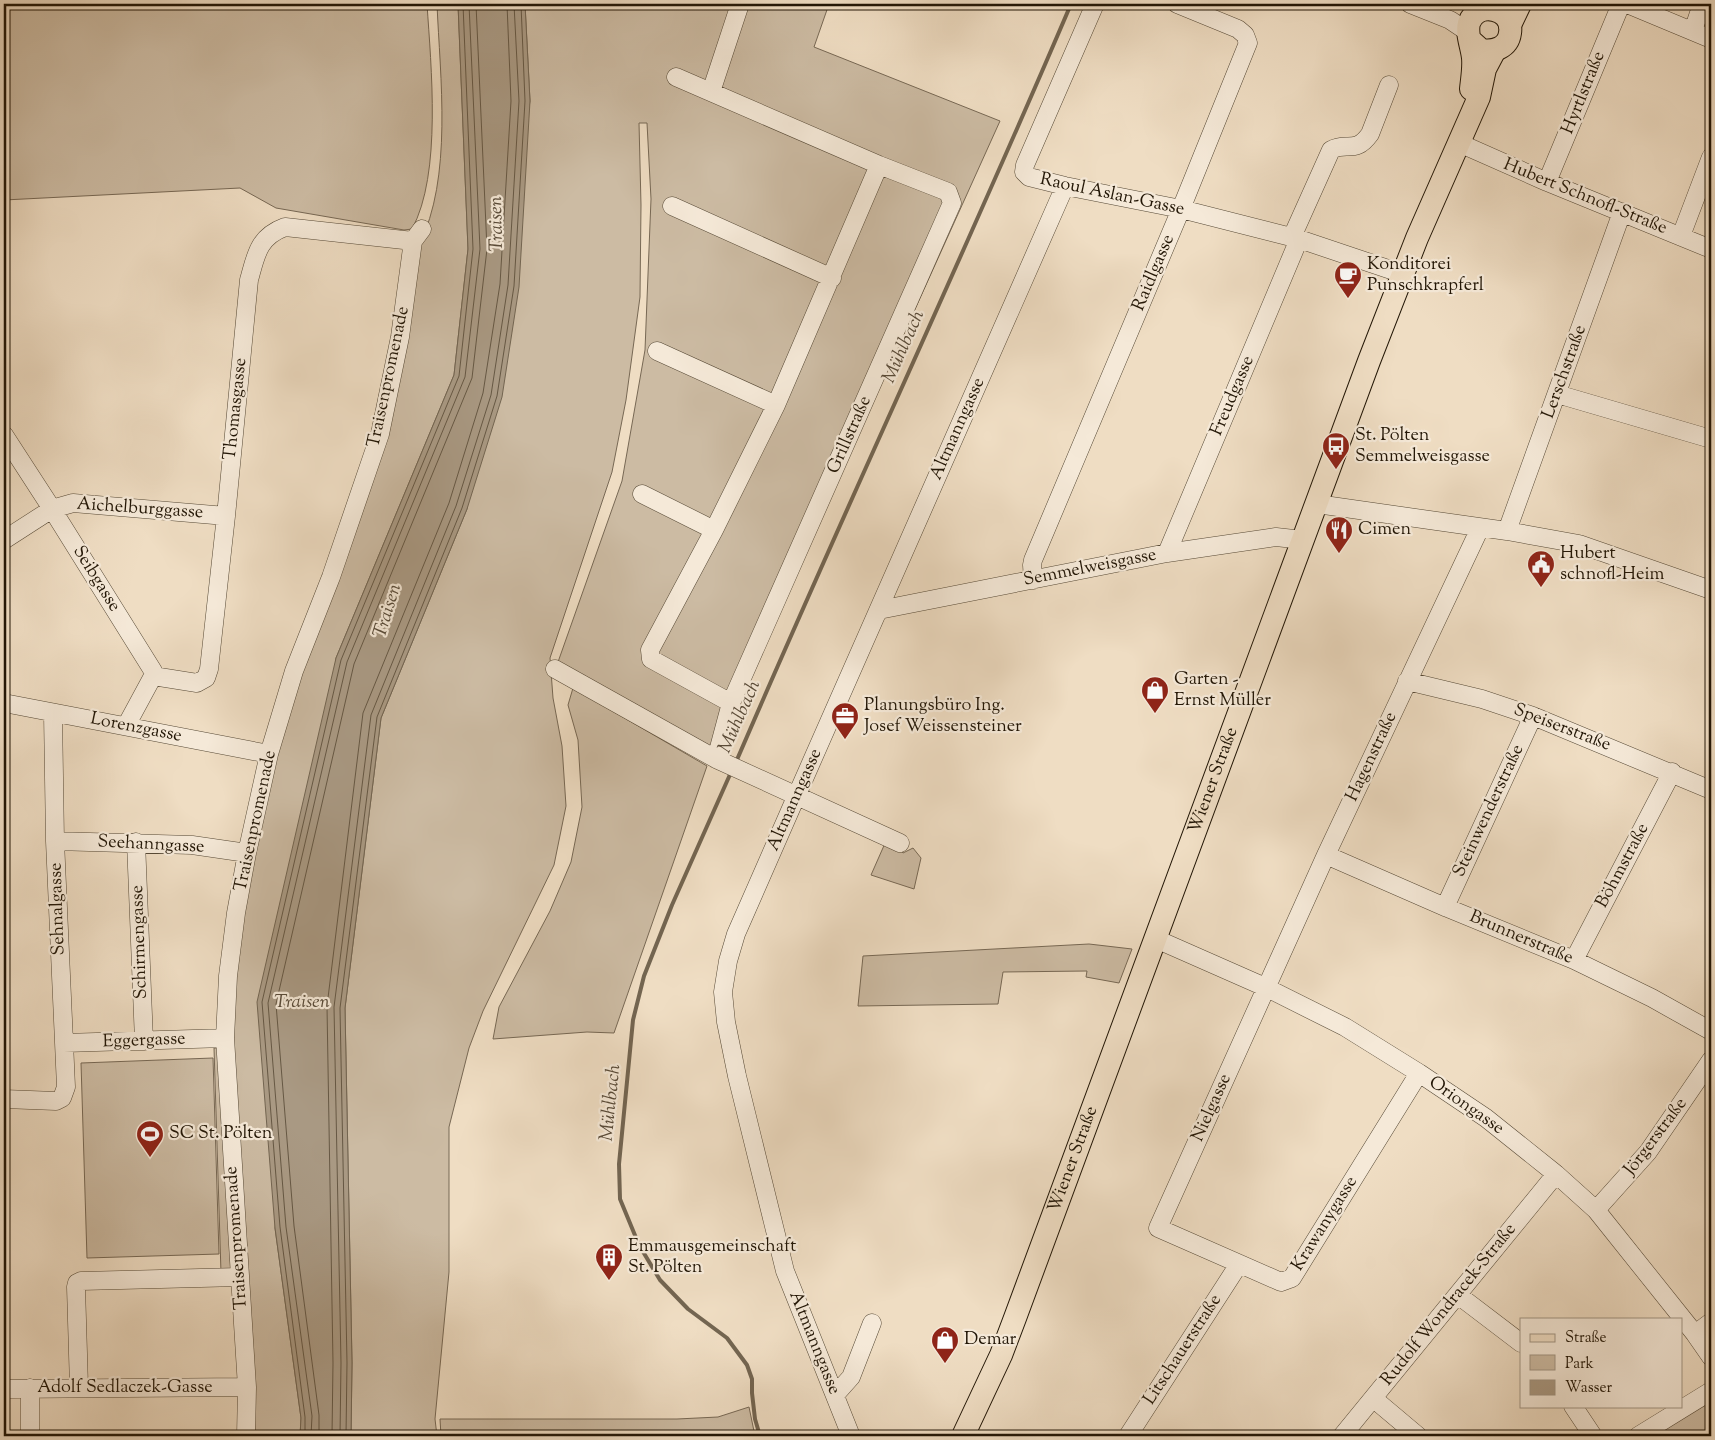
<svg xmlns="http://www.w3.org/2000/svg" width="1715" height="1440" font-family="'Sorts Mill Goudy',serif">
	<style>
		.green { fill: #ccbba3; stroke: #776854 }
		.water { fill: #a99983; stroke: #736551 }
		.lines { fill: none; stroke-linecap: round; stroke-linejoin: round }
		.shore { stroke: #665844; stroke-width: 1 }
		.stream { stroke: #736551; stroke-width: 4 }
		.minor-casing { stroke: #554835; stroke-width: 19 }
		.major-casing { stroke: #221606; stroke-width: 24 }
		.minor { stroke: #f5e9d8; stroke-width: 18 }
		.major { stroke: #efddc3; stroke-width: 22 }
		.labels { text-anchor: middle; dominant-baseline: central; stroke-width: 4.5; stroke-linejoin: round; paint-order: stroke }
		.street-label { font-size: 18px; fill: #221606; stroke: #f5e9d8 }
		.poi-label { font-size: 18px; fill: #221606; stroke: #f5e9d8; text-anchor: start }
		.water-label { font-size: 19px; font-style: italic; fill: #584a38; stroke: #f5e9d8 }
	</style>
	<rect width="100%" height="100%" fill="#efddc3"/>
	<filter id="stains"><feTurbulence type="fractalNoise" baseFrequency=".004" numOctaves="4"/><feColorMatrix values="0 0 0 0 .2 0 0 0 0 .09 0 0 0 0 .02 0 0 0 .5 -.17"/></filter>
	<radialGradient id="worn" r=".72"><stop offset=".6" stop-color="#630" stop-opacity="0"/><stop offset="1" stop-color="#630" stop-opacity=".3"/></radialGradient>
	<!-- green -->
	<path class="green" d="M 4,4 L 427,4 C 431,66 442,174 412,229 L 404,230 L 276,208 L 240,188 L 4,200 Z
		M 437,4 L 458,4 L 468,249 L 454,375 L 336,658 L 275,1228 L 301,1418 L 300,1436 L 255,1436 L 254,1397 L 231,1028 L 243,913 L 275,757 L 298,681 L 332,589 L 419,245 C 453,178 440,77 437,4 Z
		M 525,4 L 829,4 L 814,47 L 1000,121 L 735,708 L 719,765 L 558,662 L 622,481 L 645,350 L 651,199 L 647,123 L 639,123 L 641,205 L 640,297 L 626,400 L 612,472 L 550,658 L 553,698 L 562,746 L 566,806 L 554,865 L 483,1011 L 469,1048 L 449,1127 L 449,1272 L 435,1419 L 437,1436 L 351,1436 L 352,1363 L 345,1008 L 381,718 L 467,509 L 530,101 Z
		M 573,688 L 707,766 L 614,1033 L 587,1032 L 493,1039 L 499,1007 L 550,911 L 571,862 L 582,807 L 578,740 L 568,705 Z
		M 886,841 L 897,845 L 903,853 L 913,848 L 921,858 L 914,889 L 871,875 Z
		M 1089,944 L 1132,949 L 1119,983 L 1086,977 L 1087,971 L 1003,972 L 998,1004 L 858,1006 L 863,956 Z
		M 214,1048 L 224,1048 L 237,1273 L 221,1273 Z
		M 213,1058 L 219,1254 L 87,1258 L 81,1063 Z
		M 1711,1399 L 1711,1433 L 1707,1436 L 1651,1436 Z
		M 749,1407 L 755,1436 L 441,1436 L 440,1419 L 677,1419 L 718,1417 Z"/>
	<!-- water -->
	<path class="water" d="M 458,4 L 525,4 L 530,101 L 519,287 L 502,397 L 467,509 L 381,718 L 345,1008 L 352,1363 L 351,1436 L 300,1436 L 301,1418 L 275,1228 L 257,1002 L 336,658 L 454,375 L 468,249 Z"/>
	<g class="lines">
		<!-- shore -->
		<path class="shore" d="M 305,1436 L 305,1417 L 280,1227 L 262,1002 L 341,660 L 459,376 L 473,249 L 463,4
			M 311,1436 L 312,1416 L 286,1227 L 268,1003 L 347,662 L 465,377 L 480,249 L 469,4
			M 319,1436 L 319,1415 L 294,1226 L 276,1004 L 354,664 L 472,378 L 487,249 L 476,4
			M 332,1436 L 333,1363 L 327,1006 L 363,713 L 449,503 L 483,393 L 500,284 L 511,101 L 507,4
			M 340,1436 L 341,1363 L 334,1007 L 371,715 L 456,506 L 491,395 L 508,285 L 519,101 L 514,4
			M 346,1436 L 347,1363 L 340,1008 L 377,717 L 462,508 L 497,396 L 514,286 L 525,101 L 521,4"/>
		<!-- stream -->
		<path class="stream" d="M 736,762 C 845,508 963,258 1071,4
			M 732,770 L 672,905 L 644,976 L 633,1020 L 619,1164 L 620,1199 L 639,1245 L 660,1280 L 688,1309 L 727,1338 L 747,1365 L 752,1379 L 752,1393 L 755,1419 L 760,1436"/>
		<!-- minor casing -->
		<g class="minor-casing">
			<path id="minor" d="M 1095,4 L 1025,165 L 1024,172 L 1029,177 L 1065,186 L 1181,209 L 1299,239 L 1403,274
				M 1410,4 L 1450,20 L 1468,32
				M 1627,4 L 1711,39
				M 1693,31 L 1702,4
				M 676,77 L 879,165 L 948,192 L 952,203 L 731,703 L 716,759
				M 711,92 L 740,4
				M 1459,143 L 1547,182 L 1711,249
				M 1547,182 L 1621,4
				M 672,206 L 832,278
				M 1681,236 L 1711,157
				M 1292,237 L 1331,150 C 1347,141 1355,155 1370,134 L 1389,85
				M 657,351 L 776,405
				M 1557,394 L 1711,439
				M 4,435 L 52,509 L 153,671 L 153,676 L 126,726
				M 642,494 L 714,530
				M 1317,504 L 1507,531 L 1579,544 L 1711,590
				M 1507,531 L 1622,212
				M 4,540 L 52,509 L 73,503 L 226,516
				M 1167,553 L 1299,239
				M 1033,580 L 1032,565 L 1033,560 L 1181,209 L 1248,43 L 1245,35 L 1238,29 L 1177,4
				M 879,610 L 1167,553 L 1276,537 L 1303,540
				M 555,669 L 716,759 L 900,843
				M 153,676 L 197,683 L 206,678 L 209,669 L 226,516 L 249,280 C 256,255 258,237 285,227 L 413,241
				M 1407,681 L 1482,699 L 1533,716 L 1711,790
				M 4,703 L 269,754
				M 731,703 L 651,659 L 650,650 L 714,530 L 776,405 L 879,165
				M 55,841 L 192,845 L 247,853
				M 136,842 L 144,1041
				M 1326,855 L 1445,907 L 1574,960 L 1652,998 L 1711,1031
				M 1445,907 L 1533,716
				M 1156,939 L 1265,987 L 1345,1027 L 1419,1073 L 1486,1118 L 1556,1174 L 1596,1210 L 1695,1334 L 1711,1357
				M 1574,960 L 1672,772
				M 64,1043 L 225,1038
				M 1419,1073 L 1292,1278 L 1281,1282 L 1158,1228 L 1326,855 L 1480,528
				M 4,1099 L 56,1101 L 62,1098 L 66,1087 L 55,841 L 53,713
				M 1596,1210 L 1648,1152 L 1711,1060
				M 1458,1295 L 1521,1343
				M 1695,1334 L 1711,1322
				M 79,1387 L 76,1287 L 77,1283 L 81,1281 L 240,1277
				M 30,1388 L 30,1436
				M 4,1389 L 247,1387
				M 835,1395 L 851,1377 L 872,1323
				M 1374,1399 L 1418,1436
				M 1573,1406 L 1593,1436
				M 246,1436 L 247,1387 L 225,1038 L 228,976 L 236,913 L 247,853 L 269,754 L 294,671 L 331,577 L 380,434 L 400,337 L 413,241 L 422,229
				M 851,1436 L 785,1271 L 737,1076 L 726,1022 L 723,992 L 728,961 L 736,934 L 796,797 L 1065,186
				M 1128,1436 L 1239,1264
				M 1342,1436 L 1556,1174
				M 1638,1436 L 1711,1391"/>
		</g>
		<!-- major casing -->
		<g class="major-casing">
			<g id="major">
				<path d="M 1510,25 L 1520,4"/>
				<path d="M 1471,41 L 1481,50 C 1494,52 1508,48 1510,33 C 1514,8 1477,0 1469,23 C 1466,34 1472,47 1473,58 C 1474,68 1472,79 1471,89"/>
				<path id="s1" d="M 963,1436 L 1001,1355 L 1015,1318 L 1369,361 L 1417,238 L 1479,97 L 1485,69 L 1495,50"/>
			</g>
		</g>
		<!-- minor -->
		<use href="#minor" class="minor"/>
		<!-- major -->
		<use href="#major" class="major"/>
	</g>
	<!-- icons -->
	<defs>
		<g id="cafe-pin" transform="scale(1.4375)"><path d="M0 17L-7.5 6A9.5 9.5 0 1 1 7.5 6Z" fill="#8f2418" stroke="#f5e9d8"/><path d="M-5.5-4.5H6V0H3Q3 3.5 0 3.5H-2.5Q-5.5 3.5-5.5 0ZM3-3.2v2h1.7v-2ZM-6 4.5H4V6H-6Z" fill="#fff"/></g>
		<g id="bus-pin" transform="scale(1.4375)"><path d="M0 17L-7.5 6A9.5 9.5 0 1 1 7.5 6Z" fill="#8f2418" stroke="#f5e9d8"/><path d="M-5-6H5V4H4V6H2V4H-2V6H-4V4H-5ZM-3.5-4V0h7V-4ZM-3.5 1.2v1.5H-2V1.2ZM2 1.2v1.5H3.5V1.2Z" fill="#fff"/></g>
		<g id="restaurant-pin" transform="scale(1.4375)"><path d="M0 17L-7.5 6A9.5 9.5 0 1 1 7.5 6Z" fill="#8f2418" stroke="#f5e9d8"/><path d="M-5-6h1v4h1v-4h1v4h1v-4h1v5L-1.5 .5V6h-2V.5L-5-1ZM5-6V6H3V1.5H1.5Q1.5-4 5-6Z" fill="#fff"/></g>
		<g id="civic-pin" transform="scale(1.4375)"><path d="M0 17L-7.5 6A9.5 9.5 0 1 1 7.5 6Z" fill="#8f2418" stroke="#f5e9d8"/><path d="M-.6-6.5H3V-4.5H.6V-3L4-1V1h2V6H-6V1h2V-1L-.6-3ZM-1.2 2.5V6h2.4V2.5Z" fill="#fff"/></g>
		<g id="shop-pin" transform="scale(1.4375)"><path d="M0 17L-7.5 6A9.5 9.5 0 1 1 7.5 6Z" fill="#8f2418" stroke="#f5e9d8"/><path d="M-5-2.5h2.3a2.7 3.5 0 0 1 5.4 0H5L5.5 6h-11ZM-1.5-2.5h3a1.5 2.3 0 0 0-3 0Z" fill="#fff"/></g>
		<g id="office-pin" transform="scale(1.4375)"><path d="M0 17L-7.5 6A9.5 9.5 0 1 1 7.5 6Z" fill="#8f2418" stroke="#f5e9d8"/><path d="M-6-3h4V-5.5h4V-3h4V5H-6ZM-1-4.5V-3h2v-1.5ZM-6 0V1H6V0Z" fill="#fff"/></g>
		<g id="stadium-pin" transform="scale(1.4375)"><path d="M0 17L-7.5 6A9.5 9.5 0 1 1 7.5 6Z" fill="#8f2418" stroke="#f5e9d8"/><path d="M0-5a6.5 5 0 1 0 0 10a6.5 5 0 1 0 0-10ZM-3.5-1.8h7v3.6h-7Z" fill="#fff"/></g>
		<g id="building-pin" transform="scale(1.4375)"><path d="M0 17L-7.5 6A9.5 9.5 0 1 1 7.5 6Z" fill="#8f2418" stroke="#f5e9d8"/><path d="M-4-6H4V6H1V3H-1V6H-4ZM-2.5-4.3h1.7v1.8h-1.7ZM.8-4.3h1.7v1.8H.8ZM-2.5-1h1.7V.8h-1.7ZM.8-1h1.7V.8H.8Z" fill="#fff"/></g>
	</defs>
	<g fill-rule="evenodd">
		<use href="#cafe-pin" x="1348" y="275"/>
		<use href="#bus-pin" x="1336" y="446"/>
		<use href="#restaurant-pin" x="1339" y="530"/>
		<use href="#civic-pin" x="1541" y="564"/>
		<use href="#shop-pin" x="1155" y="690"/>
		<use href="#office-pin" x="845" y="716"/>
		<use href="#stadium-pin" x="150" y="1134"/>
		<use href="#building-pin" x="609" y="1257"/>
		<use href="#shop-pin" x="945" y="1340"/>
	</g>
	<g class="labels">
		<!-- street labels -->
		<g class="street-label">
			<text transform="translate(1584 93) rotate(-68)">Hyrtlstraße</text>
			<text transform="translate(1112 195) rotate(12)">Raoul Aslan-Gasse</text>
			<text transform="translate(1585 197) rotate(22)">Hubert Schnofl-Straße</text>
			<text transform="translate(1154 273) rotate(-67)">Raidlgasse</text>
			<text transform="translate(1565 372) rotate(-70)">Lerschstraße</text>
			<text transform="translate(389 377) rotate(-78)">Traisenpromenade</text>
			<text transform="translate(1233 396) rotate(-67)">Freudgasse</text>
			<text transform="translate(236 409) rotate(-84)">Thomasgasse</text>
			<text transform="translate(958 429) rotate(-66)">Altmanngasse</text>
			<text transform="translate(850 435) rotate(-66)">Grillstraße</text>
			<text transform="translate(140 509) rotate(4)">Aichelburggasse</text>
			<text transform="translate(1090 568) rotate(-11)">Semmelweisgasse</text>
			<text transform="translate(96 579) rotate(58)">Seibgasse</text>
			<text transform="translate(136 728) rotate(11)">Lorenzgasse</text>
			<text transform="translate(1562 728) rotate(21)">Speiserstraße</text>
			<text transform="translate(1372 757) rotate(-65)">Hagenstraße</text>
			<text stroke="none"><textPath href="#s1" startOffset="702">Wiener Straße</textPath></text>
			<text transform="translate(795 800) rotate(-66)">Altmanngasse</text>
			<text transform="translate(1489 811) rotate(-65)">Steinwenderstraße</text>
			<text transform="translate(256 821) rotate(-78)">Traisenpromenade</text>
			<text transform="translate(151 845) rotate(3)">Seehanngasse</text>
			<text transform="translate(1623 866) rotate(-62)">Böhmstraße</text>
			<text transform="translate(58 909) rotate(-92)">Sehnalgasse</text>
			<text transform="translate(1521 938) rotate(23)">Brunnerstraße</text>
			<text transform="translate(140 942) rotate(-92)">Schirmengasse</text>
			<text transform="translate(144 1041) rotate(-2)">Eggergasse</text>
			<text transform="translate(1466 1106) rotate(35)">Oriongasse</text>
			<text transform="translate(1212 1108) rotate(-66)">Nielgasse</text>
			<text transform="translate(1656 1137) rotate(-53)">Jörgerstraße</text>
			<text stroke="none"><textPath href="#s1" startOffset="298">Wiener Straße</textPath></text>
			<text transform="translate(1325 1224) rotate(-58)">Krawanygasse</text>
			<text transform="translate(237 1238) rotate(-94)">Traisenpromenade</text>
			<text transform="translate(1449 1305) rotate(-51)">Rudolf Wondracek-Straße</text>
			<text transform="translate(814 1343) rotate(68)">Altmanngasse</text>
			<text transform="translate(1183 1350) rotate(-57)">Litschauerstraße</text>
			<text x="125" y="1388">Adolf Sedlaczek-Gasse</text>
		</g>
		<!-- poi labels -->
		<g class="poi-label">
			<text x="1367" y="265">Konditorei<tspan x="1367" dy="21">Punschkrapferl</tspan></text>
			<text x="1355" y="436">St. Pölten<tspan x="1355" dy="21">Semmelweisgasse</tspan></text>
			<text x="1358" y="530">Cimen</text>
			<text x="1560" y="554">Hubert<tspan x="1560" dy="21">schnofl-Heim</tspan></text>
			<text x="1174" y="680">Garten -<tspan x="1174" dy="21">Ernst Müller</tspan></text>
			<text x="864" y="706">Planungsbüro Ing.<tspan x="864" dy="21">Josef Weissensteiner</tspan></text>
			<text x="169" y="1134">SC St. Pölten</text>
			<text x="628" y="1247">Emmausgemeinschaft<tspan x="628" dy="21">St. Pölten</tspan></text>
			<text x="964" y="1340">Demar</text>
		</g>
		<!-- water labels -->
		<g class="water-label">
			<text transform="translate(497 224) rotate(-91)">Traisen</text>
			<text transform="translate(904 347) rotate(-66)">Mühlbach</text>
			<text transform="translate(388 611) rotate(-73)">Traisen</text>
			<text transform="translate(740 717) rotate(-66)">Mühlbach</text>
			<text x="302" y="1002">Traisen</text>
			<text transform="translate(611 1103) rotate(-84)">Mühlbach</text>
		</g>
	</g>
	<!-- margin -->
	<rect width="1715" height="1440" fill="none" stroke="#efddc3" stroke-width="20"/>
	<rect x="5" y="5" width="1705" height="1430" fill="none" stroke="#221606" stroke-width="2.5"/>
	<rect x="10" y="10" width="1695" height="1420" fill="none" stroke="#221606"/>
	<!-- legend -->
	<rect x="1520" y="1318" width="162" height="90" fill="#f5e9d8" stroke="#a19584"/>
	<rect x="1530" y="1334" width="25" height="8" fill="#efddc3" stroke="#a19584"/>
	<text x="1565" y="1342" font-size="15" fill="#221606">Straße</text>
	<rect x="1530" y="1355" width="25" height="15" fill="#ccbba3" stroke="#a19584"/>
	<text x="1565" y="1368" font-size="15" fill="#221606">Park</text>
	<rect x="1530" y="1380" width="25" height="15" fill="#a99983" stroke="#a19584"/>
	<text x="1565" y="1392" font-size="15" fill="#221606">Wasser</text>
	<rect width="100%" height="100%" filter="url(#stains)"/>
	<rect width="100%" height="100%" fill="url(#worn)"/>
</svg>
